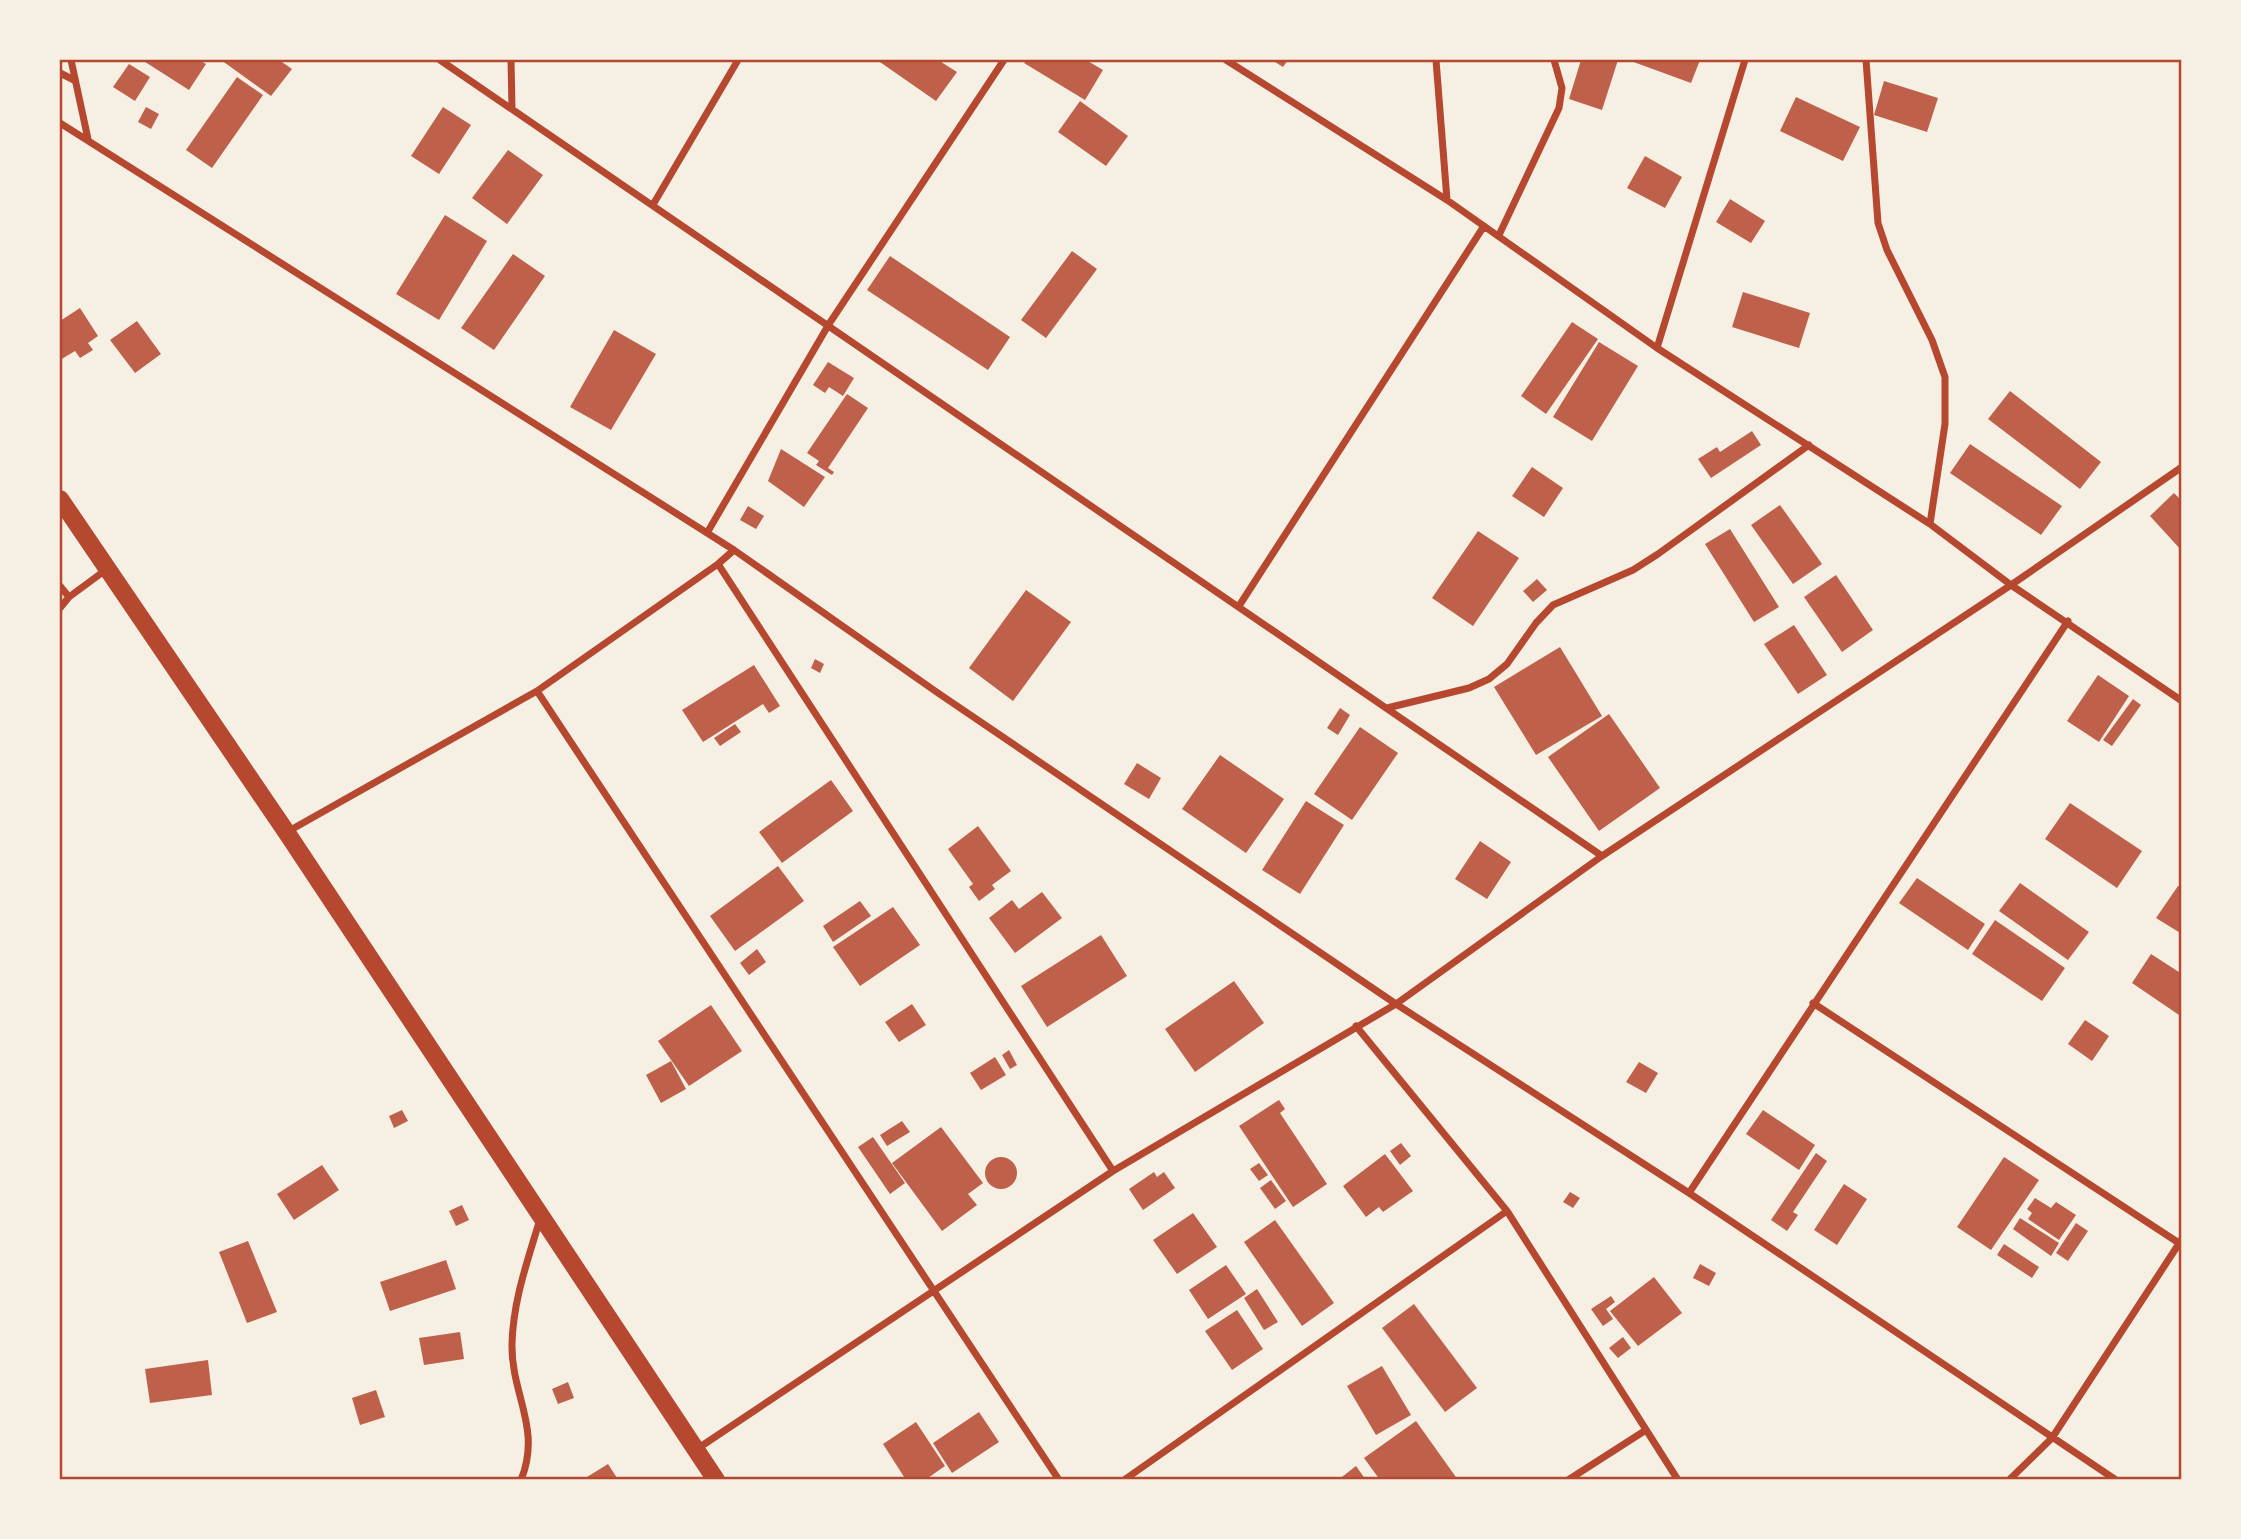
<svg xmlns="http://www.w3.org/2000/svg" width="2241" height="1539" font-family="Helvetica,sans-serif">
	<style>
		.building { fill: #bf614a }
		.lines { fill: none; stroke-linecap: round; stroke-linejoin: round }
		.minor { stroke: #b5482f; stroke-width: 7 }
		.primary { stroke: #b5482f; stroke-width: 18 }
		.neatline { fill: none; stroke: #b5482f; stroke-width: 2.5 }
	</style>
	<rect width="100%" height="100%" fill="#f6efe4"/>
	<!-- building -->
	<path class="building" d="M 142,60 L 199,60 L 206,64 L 189,90 Z
		M 221,60 L 279,60 L 292,69 L 271,96 Z
		M 877,60 L 938,60 L 957,72 L 936,101 Z
		M 1027,60 L 1086,60 L 1103,70 L 1085,100 L 1024,63 Z
		M 1272,60 L 1288,60 L 1283,67 Z
		M 1581,60 L 1618,60 L 1602,110 L 1569,99 Z
		M 1628,60 L 1700,60 L 1691,83 Z
		M 129,64 L 150,77 L 135,101 L 113,87 Z
		M 237,77 L 263,95 L 212,168 L 186,150 Z
		M 1884,81 L 1938,98 L 1927,132 L 1874,115 Z
		M 1796,97 L 1860,127 L 1843,161 L 1780,131 Z
		M 1080,101 L 1128,136 L 1106,166 L 1058,132 Z
		M 146,107 L 159,114 L 151,129 L 138,122 Z
		M 443,107 L 471,125 L 439,174 L 411,156 Z
		M 508,150 L 543,175 L 507,224 L 472,198 Z
		M 1645,156 L 1682,177 L 1665,208 L 1627,188 Z
		M 1730,199 L 1765,221 L 1751,243 L 1716,222 Z
		M 445,215 L 487,241 L 439,320 L 396,294 Z
		M 1072,251 L 1097,269 L 1046,338 L 1021,320 Z
		M 513,254 L 545,276 L 494,350 L 461,328 Z
		M 890,256 L 1010,337 L 988,370 L 867,290 Z
		M 1743,292 L 1810,313 L 1799,348 L 1732,327 Z
		M 80,308 L 98,336 L 88,343 L 93,350 L 80,358 L 75,351 L 60,360 L 60,321 Z
		M 137,321 L 161,354 L 135,373 L 110,340 Z
		M 1572,322 L 1598,339 L 1546,414 L 1521,396 Z
		M 614,330 L 656,354 L 611,430 L 570,407 Z
		M 1599,342 L 1638,366 L 1592,441 L 1553,417 Z
		M 828,362 L 854,378 L 843,396 L 829,387 L 825,393 L 813,385 Z
		M 2010,391 L 2101,462 L 2080,489 L 1988,419 Z
		M 847,394 L 868,408 L 828,468 L 834,472 L 832,475 L 816,465 L 819,461 L 807,453 Z
		M 1752,431 L 1761,445 L 1711,478 L 1698,459 L 1717,447 L 1720,452 Z
		M 1970,444 L 2062,506 L 2041,535 L 1950,473 Z
		M 781,449 L 825,477 L 804,507 L 768,481 Z
		M 1532,467 L 1563,488 L 1544,517 L 1512,496 Z
		M 2174,493 L 2182,501 L 2182,551 L 2150,516 Z
		M 1780,505 L 1822,564 L 1793,584 L 1751,525 Z
		M 748,506 L 764,516 L 756,529 L 740,520 Z
		M 1730,529 L 1779,607 L 1754,622 L 1705,544 Z
		M 1478,531 L 1519,558 L 1473,626 L 1432,598 Z
		M 1836,575 L 1873,630 L 1842,652 L 1804,597 Z
		M 1537,579 L 1547,590 L 1533,602 L 1523,591 Z
		M 1026,590 L 1071,622 L 1013,701 L 969,668 Z
		M 1794,625 L 1827,675 L 1798,694 L 1764,644 Z
		M 1560,647 L 1602,716 L 1536,755 L 1494,687 Z
		M 815,659 L 824,664 L 820,673 L 811,668 Z
		M 754,665 L 780,706 L 769,713 L 763,704 L 703,742 L 682,710 Z
		M 2098,675 L 2129,696 L 2099,742 L 2067,721 Z
		M 2133,699 L 2141,705 L 2112,746 L 2103,740 Z
		M 1340,708 L 1350,715 L 1338,735 L 1327,728 Z
		M 1609,714 L 1660,788 L 1599,831 L 1548,757 Z
		M 735,724 L 741,732 L 720,746 L 714,738 Z
		M 1360,727 L 1398,753 L 1352,820 L 1314,794 Z
		M 1220,755 L 1284,799 L 1246,853 L 1182,809 Z
		M 1137,763 L 1161,778 L 1149,799 L 1124,784 Z
		M 831,780 L 853,811 L 782,863 L 759,832 Z
		M 1306,801 L 1344,825 L 1300,894 L 1262,870 Z
		M 2070,803 L 2142,851 L 2117,888 L 2045,839 Z
		M 978,826 L 1011,871 L 992,885 L 995,889 L 979,901 L 969,887 L 973,884 L 948,849 Z
		M 1480,841 L 1511,862 L 1487,899 L 1455,879 Z
		M 778,866 L 804,901 L 735,951 L 710,916 Z
		M 1917,878 L 1985,924 L 1968,950 L 1899,903 Z
		M 2020,883 L 2089,932 L 2068,960 L 1999,911 Z
		M 2178,886 L 2182,888 L 2182,934 L 2156,918 Z
		M 1042,892 L 1062,918 L 1015,953 L 989,918 L 1012,900 L 1019,909 Z
		M 860,901 L 871,916 L 833,942 L 823,926 Z
		M 893,907 L 920,945 L 860,986 L 833,947 Z
		M 1995,920 L 2065,968 L 2042,1001 L 1972,954 Z
		M 1101,935 L 1127,976 L 1047,1027 L 1021,986 Z
		M 757,949 L 766,962 L 749,975 L 740,963 Z
		M 2151,954 L 2182,974 L 2182,1017 L 2132,983 Z
		M 1234,981 L 1264,1023 L 1195,1072 L 1165,1029 Z
		M 912,1004 L 926,1025 L 899,1042 L 885,1022 Z
		M 711,1005 L 742,1051 L 689,1086 L 658,1041 Z
		M 2085,1020 L 2109,1036 L 2092,1061 L 2068,1044 Z
		M 1009,1050 L 1017,1065 L 1010,1069 L 1002,1055 Z
		M 995,1057 L 1006,1075 L 981,1090 L 970,1073 Z
		M 671,1061 L 686,1089 L 661,1103 L 646,1075 Z
		M 1639,1062 L 1658,1073 L 1646,1093 L 1626,1082 Z
		M 1279,1100 L 1285,1109 L 1280,1113 L 1327,1184 L 1293,1207 L 1239,1126 Z
		M 402,1110 L 408,1121 L 394,1128 L 389,1116 Z
		M 1763,1110 L 1815,1145 L 1799,1170 L 1746,1134 Z
		M 902,1121 L 910,1132 L 887,1146 L 880,1135 Z
		M 941,1127 L 983,1183 L 968,1194 L 977,1205 L 942,1231 L 892,1163 Z
		M 873,1137 L 905,1183 L 890,1194 L 858,1147 Z
		M 1401,1143 L 1411,1156 L 1400,1165 L 1390,1151 Z
		M 1816,1153 L 1827,1161 L 1793,1212 L 1798,1215 L 1787,1231 L 1771,1220 Z
		M 1385,1154 L 1413,1191 L 1383,1212 L 1379,1207 L 1366,1217 L 1343,1186 Z
		M985 1173a16 16 0 1 1 32 0a16 16 0 1 1-32 0Z
		M 2004,1157 L 2039,1180 L 1991,1250 L 1957,1227 Z
		M 1259,1163 L 1268,1175 L 1259,1181 L 1250,1169 Z
		M 322,1165 L 339,1190 L 294,1220 L 277,1194 Z
		M 1154,1172 L 1157,1177 L 1164,1172 L 1175,1188 L 1143,1210 L 1129,1189 Z
		M 1271,1180 L 1286,1201 L 1275,1209 L 1260,1188 Z
		M 1844,1184 L 1867,1199 L 1837,1245 L 1814,1230 Z
		M 1570,1192 L 1580,1198 L 1573,1208 L 1563,1202 Z
		M 2035,1198 L 2051,1208 L 2056,1202 L 2076,1215 L 2059,1240 L 2028,1219 L 2032,1213 L 2027,1209 Z
		M 462,1205 L 469,1220 L 456,1226 L 449,1211 Z
		M 1193,1213 L 1217,1247 L 1177,1274 L 1153,1240 Z
		M 2020,1218 L 2059,1243 L 2051,1256 L 2013,1229 Z
		M 1275,1220 L 1334,1303 L 1302,1326 L 1244,1242 Z
		M 2076,1223 L 2088,1231 L 2068,1261 L 2056,1253 Z
		M 248,1241 L 277,1312 L 247,1323 L 219,1252 Z
		M 2004,1244 L 2039,1267 L 2032,1278 L 1997,1255 Z
		M 446,1260 L 456,1289 L 390,1311 L 380,1282 Z
		M 1700,1264 L 1716,1273 L 1709,1286 L 1693,1278 Z
		M 1226,1265 L 1246,1294 L 1208,1319 L 1189,1290 Z
		M 1654,1277 L 1682,1313 L 1638,1346 L 1610,1311 Z
		M 1257,1289 L 1278,1322 L 1264,1330 L 1244,1298 Z
		M 1611,1296 L 1615,1302 L 1606,1309 L 1613,1319 L 1603,1326 L 1591,1309 Z
		M 1414,1304 L 1477,1388 L 1445,1412 L 1382,1328 Z
		M 1237,1310 L 1263,1349 L 1232,1370 L 1205,1331 Z
		M 460,1332 L 464,1359 L 424,1365 L 419,1338 Z
		M 1623,1337 L 1631,1348 L 1618,1358 L 1609,1348 Z
		M 208,1360 L 212,1395 L 150,1403 L 145,1369 Z
		M 1382,1366 L 1411,1415 L 1376,1435 L 1347,1386 Z
		M 568,1382 L 574,1398 L 558,1404 L 552,1389 Z
		M 376,1390 L 385,1417 L 360,1425 L 352,1398 Z
		M 979,1412 L 999,1442 L 952,1473 L 933,1443 Z
		M 1416,1421 L 1458,1480 L 1380,1480 L 1364,1458 Z
		M 916,1422 L 945,1466 L 925,1480 L 906,1480 L 883,1444 Z
		M 608,1464 L 617,1478 L 589,1480 L 587,1477 Z
		M 1356,1466 L 1366,1480 L 1338,1480 Z"/>
	<g class="lines">
		<!-- minor -->
		<path class="minor" d="M 71,60 L 88,139
			M 440,60 L 1602,856
			M 511,60 L 512,108
			M 1226,60 L 1447,200 L 1657,348 L 1930,524 L 2011,585 L 2182,701
			M 1436,60 L 1447,200
			M 1866,60 L 1878,223 L 1887,250 L 1932,340 L 1945,377 L 1945,424 L 1930,524
			M 60,73 L 74,80
			M 60,123 L 734,550 L 938,693 L 1396,1004 L 1689,1193 L 2116,1480
			M 654,203 L 738,60
			M 1499,235 L 1559,108 L 1562,88 L 1554,60
			M 1657,348 L 1745,60
			M 707,533 L 829,324 L 1004,60
			M 718,564 L 1113,1171
			M 60,586 L 69,597
			M 1239,606 L 1484,226
			M 60,608 L 69,597 L 107,569
			M 537,691 L 1059,1480
			M 1387,708 L 1469,688 L 1489,679 L 1507,664 L 1536,623 L 1553,605 L 1633,570 L 1658,554 L 1809,445
			M 287,832 L 537,691 L 718,564 L 734,550
			M 1813,1003 L 2182,1245
			M 1356,1026 L 1507,1211 L 1678,1480
			M 1689,1193 L 2068,621
			M 697,1449 L 1113,1171 L 1396,1004 L 1602,856 L 2011,585 L 2182,467
			M 521,1480 C 542,1428 511,1395 512,1344 C 513,1300 528,1260 540,1219
			M 1124,1480 L 1507,1211
			M 1568,1480 L 1646,1430
			M 2009,1480 L 2052,1438 L 2182,1239"/>
		<!-- primary -->
		<path class="primary" d="M 60,499 L 287,833 L 716,1480"/>
	</g>
	<!-- border -->
	<rect width="2241" height="1539" fill="none" stroke="#f6efe4" stroke-width="122"/>
	<rect x="61" y="61" width="2119" height="1417" class="neatline"/>
</svg>
